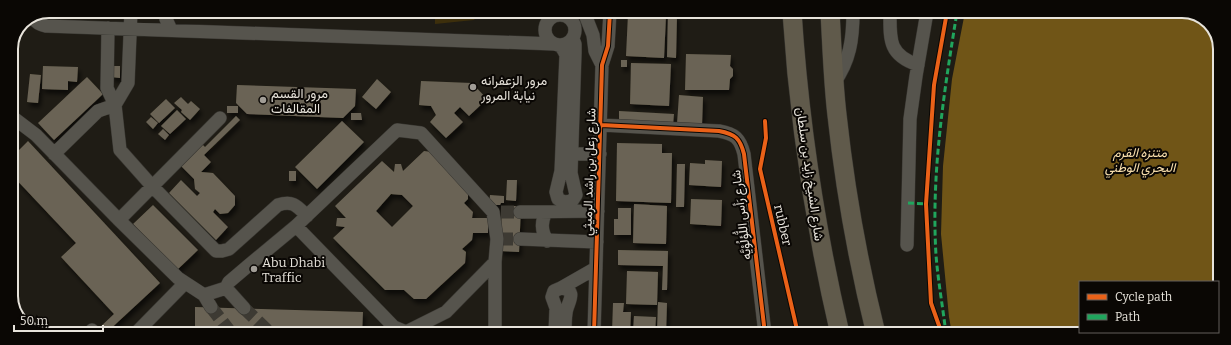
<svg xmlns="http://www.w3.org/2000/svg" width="1231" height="345" font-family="Bitter,Vazirmatn,serif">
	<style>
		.green { fill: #3d2f0c }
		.water { fill: #705517 }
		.building { fill: #6b6454; fill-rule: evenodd; filter: url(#shadow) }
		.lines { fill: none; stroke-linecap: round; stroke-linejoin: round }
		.minor-tunnel { stroke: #3d3a33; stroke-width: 13; stroke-dasharray: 13 6; stroke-linecap: butt }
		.minor-casing { stroke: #383631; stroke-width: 14 }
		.highway-casing { stroke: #383631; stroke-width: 20 }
		.minor { stroke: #56544d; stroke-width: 13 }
		.highway { stroke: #605a4b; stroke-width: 19 }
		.quiet { stroke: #20a55d; stroke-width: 3; stroke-dasharray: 6 3; stroke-linecap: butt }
		.cycleway-casing { stroke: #0a0704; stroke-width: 6 }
		.cycleway { stroke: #ea6118; stroke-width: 4 }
		.poi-dot { fill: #a19d96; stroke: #0a0704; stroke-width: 1.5 }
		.labels { text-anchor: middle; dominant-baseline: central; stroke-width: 4; stroke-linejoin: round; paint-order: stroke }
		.poi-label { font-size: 13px; fill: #e7e3db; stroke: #0a0704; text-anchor: start }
		.park-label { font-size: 13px; font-style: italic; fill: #f9dfac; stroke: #0a0704 }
		.street-label { font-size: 13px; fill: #e7e3db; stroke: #0a0704 }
		.rim { fill: none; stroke: #e7e3db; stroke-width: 2 }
	</style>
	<defs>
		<filter id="shadow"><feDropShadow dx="2.5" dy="4.5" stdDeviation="2" flood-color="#0009"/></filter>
	</defs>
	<rect width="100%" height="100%" fill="#1f1c15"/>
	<!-- green -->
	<path class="green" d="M 435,11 L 480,11 L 474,20 L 435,24 Z"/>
	<!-- water -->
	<path class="water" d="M 965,12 L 1192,12 L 1211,24 L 1220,46 L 1219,306 L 1218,307 L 1218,282 L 1080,282 L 1080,332 L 1188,332 L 1182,334 L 952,334 L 949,317 L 941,234 L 943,166 L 952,79 Z"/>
	<!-- building -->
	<path class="building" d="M 628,14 L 666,16 L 664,58 L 626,56 Z
		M 668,15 L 677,15 L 676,58 L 667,57 Z
		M 686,54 L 731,55 L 730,66 L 733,69 L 733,76 L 730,79 L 729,90 L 685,90 Z
		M 621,60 L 627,60 L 627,67 L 621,67 Z
		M 631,63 L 671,64 L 669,106 L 630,104 Z
		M 43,66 L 78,67 L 77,82 L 68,81 L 68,90 L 42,89 Z
		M 112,66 L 120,66 L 120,78 L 111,77 Z
		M 30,74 L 41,75 L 38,103 L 27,102 Z
		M 87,77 L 103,94 L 54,140 L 38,123 Z
		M 377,79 L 391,92 L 376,109 L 362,97 Z
		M 421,81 L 472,83 L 487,99 L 469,116 L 460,107 L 454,113 L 463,122 L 446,138 L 430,122 L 436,115 L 431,106 L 419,105 Z
		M 237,85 L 356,89 L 355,106 L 343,118 L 247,114 L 236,103 Z
		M 679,95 L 703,97 L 702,125 L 677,124 Z
		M 181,97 L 188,104 L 191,101 L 200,109 L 190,120 L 181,112 L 182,110 L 174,103 Z
		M 166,99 L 175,108 L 159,123 L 150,114 Z
		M 227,106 L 238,106 L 238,113 L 227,113 Z
		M 177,110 L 186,119 L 170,134 L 161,126 Z
		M 619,111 L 674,114 L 673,125 L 619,122 Z
		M 351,113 L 361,113 L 362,120 L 351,120 Z
		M 236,116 L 240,120 L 204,155 L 211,162 L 201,172 L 213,173 L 235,196 L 235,205 L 228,213 L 220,214 L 215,209 L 213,212 L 228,227 L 216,240 L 169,193 L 181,180 L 197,196 L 200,193 L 195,189 L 194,179 L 179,164 L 201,143 L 205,147 Z
		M 151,117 L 158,123 L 153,129 L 146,122 Z
		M 342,121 L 364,142 L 317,189 L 295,167 Z
		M 163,129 L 169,135 L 165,140 L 158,134 Z
		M 28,141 L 160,283 L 106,333 L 101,333 L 98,329 L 114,314 L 61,257 L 76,243 L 11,174 L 11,142 L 19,150 Z
		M 617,143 L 662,144 L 662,153 L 672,153 L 671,203 L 616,201 Z
		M 424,151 L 432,152 L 468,191 L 468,199 L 464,203 L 473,212 L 472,218 L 488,218 L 488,233 L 473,233 L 472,240 L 462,249 L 466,252 L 465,263 L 426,299 L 414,299 L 404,290 L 385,290 L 333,238 L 345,227 L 336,226 L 337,218 L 346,218 L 335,206 L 382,161 L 394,172 L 395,164 L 401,164 L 403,171 ZM 391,194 L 402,195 L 413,206 L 392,227 L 376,211 Z
		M 705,160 L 722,161 L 721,187 L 689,185 L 690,163 L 705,164 Z
		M 677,164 L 685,164 L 684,207 L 676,207 Z
		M 289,171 L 296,171 L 296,181 L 289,181 Z
		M 507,180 L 517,180 L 516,201 L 506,200 Z
		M 490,195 L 504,196 L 504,203 L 501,203 L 500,205 L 489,205 Z
		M 691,199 L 722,200 L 721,226 L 690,224 Z
		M 634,204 L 667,206 L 666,244 L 633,243 Z
		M 153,205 L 198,250 L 177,270 L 133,224 Z
		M 502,206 L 521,206 L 519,252 L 500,251 Z
		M 618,208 L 631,208 L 631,235 L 614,235 L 614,219 L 618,219 Z
		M 618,250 L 668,251 L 667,290 L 662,290 L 663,266 L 618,265 Z
		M 627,271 L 658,272 L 657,305 L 626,304 Z
		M 658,302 L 667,303 L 666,333 L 657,333 Z
		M 613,303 L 624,303 L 623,312 L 631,312 L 630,333 L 612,333 Z
		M 195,307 L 363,312 L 362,333 L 195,333 Z
		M 634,316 L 656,317 L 655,333 L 633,333 Z"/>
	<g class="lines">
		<!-- minor-tunnel -->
		<path class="minor-tunnel" d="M 501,212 L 520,212
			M 500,239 L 520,239
			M 211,307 L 231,333
			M 244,308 L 270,333"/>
		<!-- minor casing -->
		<g class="minor-casing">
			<path id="minor" d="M 166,11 L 166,19 L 171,30
				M 584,12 L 593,35 L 595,51 L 602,65
				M 890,12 C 890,39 888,55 918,65
				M545 30a15 15 0 1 1 30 0a15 15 0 1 1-30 0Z
				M 33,18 C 36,23 40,25 46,26 L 554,44
				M 108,28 L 107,88 L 115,105 L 128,83 L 131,11
				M 560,45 L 564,51 L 566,55 L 561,171 L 556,192 L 558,199 L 564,202 L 572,201 L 576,195 L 571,173 L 575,53 L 575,44 L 573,39
				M 834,83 C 850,61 853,39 853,12
				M 11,116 L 36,135 L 119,220 L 178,278 L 204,295 L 226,288 L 229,282 L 249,265 L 296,226 L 394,327 L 406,332 L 446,312 L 495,262 L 497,239 L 493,212 L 421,133 L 397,130 L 296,226
				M 601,125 L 719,131 C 735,134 740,138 744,154 L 765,334
				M 54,154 L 98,111 L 115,105 L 120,150 L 152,186 L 216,251 L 222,251 L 229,249 L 278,205 C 293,200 297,206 307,216
				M 572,154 L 600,154
				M 520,212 L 598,211
				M 546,212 C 541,222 541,230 547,241
				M 119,220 L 220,118
				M 520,239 L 597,242
				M 907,245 L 910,119 L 916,76 L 927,12
				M 226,288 L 244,308
				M 561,288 L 596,268
				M 204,295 L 211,307
				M 92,330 L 92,333
				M 136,333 L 185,283
				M 495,333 L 495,262
				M 555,333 L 556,308 L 552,297 L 554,291 L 561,288 C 579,290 567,303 566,313 C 565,320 565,327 565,333
				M 594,333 L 602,65 L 608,46 L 610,12"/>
		</g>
		<!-- highway casing -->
		<g class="highway-casing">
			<path id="highway" d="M 792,12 C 799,121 815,227 840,334
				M 830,12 C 832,46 833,81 837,115 C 845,189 858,262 876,334"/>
		</g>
		<!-- minor -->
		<use href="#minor" class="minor"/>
		<!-- highway -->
		<use href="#highway" class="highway"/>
		<!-- quiet -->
		<path class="quiet" d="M 908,203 L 926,204
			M 946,334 C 943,308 938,281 936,255 C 931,173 944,92 957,12"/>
		<!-- cycleway casing -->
		<g class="cycleway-casing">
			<path id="cycleway" d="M 765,121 L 766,138 L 760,169 L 798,334
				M 601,125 L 719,131 C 735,134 740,138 744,154 L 765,334
				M 594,333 L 602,65 L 608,46 L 610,12
				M 942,334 L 931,303 L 926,204 L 934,85 L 947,12"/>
		</g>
		<!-- cycleway -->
		<use href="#cycleway" class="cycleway"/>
	</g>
	<!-- markers -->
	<g class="poi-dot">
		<circle cx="473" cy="87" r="4"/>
		<circle cx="263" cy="100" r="4"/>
		<circle cx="254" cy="269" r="4"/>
	</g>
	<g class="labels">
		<!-- poi labels -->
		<g class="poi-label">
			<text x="481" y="80">مرور الزعفرانه<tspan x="481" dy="15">نيابة المرور</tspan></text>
			<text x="271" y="93">مرور القسم<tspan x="271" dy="15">المقالفات</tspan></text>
			<text x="262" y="262">Abu Dhabi<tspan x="262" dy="15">Traffic</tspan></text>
		</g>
		<!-- park labels -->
		<g class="park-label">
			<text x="1140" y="152">متنزه القرم<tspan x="1140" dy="15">البحري الوطني</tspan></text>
		</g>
		<!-- street labels -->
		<g class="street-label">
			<text transform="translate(589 172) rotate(-88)">شارع زعل بن راشد الرميثي</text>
			<text transform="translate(810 174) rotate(82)">شارع الشيخ زايد بن سلطان</text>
			<text transform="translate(741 215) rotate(-97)">شارع رَأس اللُّؤلُؤيَّه</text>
			<text transform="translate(783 225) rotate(77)">rubber</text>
		</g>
	</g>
	<!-- crop -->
	<path d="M0 0H1231V345H0ZM49 18H1182A31 31 0 0 1 1213 49V296A31 31 0 0 1 1182 327H49A31 31 0 0 1 18 296V49A31 31 0 0 1 49 18Z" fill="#0a0704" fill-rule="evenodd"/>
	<path class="rim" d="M49 18H1182A31 31 0 0 1 1213 49V296A31 31 0 0 1 1182 327H49A31 31 0 0 1 18 296V49A31 31 0 0 1 49 18Z"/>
	<!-- legend -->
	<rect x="1079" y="281" width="140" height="52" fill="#0a0704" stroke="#625f5a"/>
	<rect x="1087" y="294" width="20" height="6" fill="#ea6118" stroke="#625f5a"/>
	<text x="1115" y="301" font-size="12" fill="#e7e3db">Cycle path</text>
	<rect x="1087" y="314" width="20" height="6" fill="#20a55d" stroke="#625f5a"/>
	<text x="1115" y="321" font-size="12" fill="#e7e3db">Path</text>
	<!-- scale -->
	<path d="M14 325v6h89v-6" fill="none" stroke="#e7e3db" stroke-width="2"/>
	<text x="20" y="325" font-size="12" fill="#e7e3db" stroke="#0a0704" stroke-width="3" paint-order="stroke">50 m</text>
</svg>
